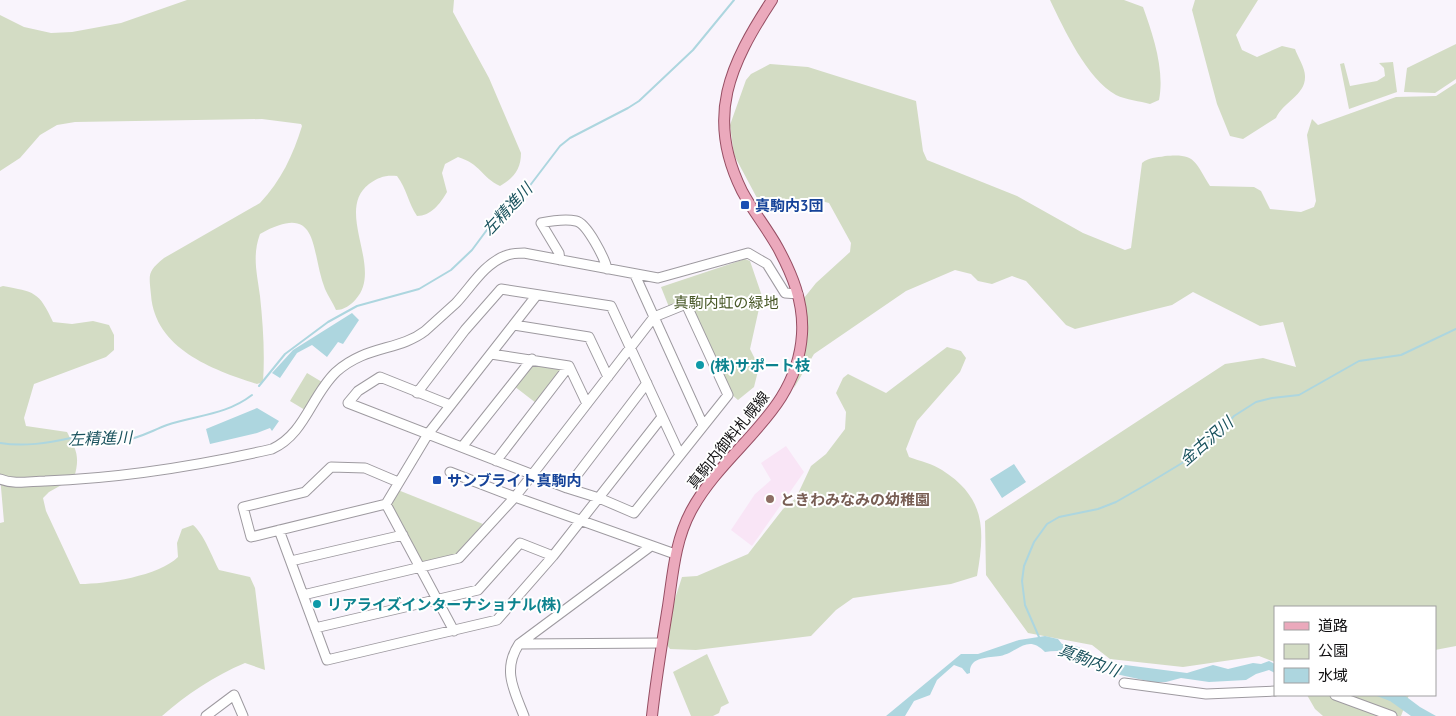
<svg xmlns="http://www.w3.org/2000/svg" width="1456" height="716" font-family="'PT Sans','Noto Sans JP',sans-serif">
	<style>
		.education { fill: #f9e5f6 }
		.green { fill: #d3dcc4 }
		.water { fill: #add6df }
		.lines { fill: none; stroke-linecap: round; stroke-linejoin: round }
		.stream { stroke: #add6df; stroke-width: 2 }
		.minor-casing { stroke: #9e9aa0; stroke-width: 11 }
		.major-casing { stroke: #964e63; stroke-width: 12 }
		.minor { stroke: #fff; stroke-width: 9 }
		.major { stroke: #eba9bc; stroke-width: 10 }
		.transit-dot { fill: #1a4fb4; stroke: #fff; stroke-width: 2 }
		.culture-dot { fill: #0f9aa8; stroke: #fff; stroke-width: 2 }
		.education-dot { fill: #8d6e63; stroke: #fff; stroke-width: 2 }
		.labels { text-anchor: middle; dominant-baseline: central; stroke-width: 4; stroke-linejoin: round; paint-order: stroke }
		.transit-label { font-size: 15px; font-weight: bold; fill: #164399; stroke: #fff; text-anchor: start }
		.park-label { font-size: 15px; fill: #485827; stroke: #fff }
		.culture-label { font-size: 15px; font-weight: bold; fill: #0d838f; stroke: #fff; text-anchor: start }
		.street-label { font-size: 15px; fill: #111012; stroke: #fff }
		.education-label { font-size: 15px; font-weight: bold; fill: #785e54; stroke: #fff; text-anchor: start }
		.water-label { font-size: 16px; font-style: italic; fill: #19525d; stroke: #fff }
	</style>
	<rect width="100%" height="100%" fill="#f9f4fc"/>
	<!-- education -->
	<path class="education" d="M 786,446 L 804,472 L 752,546 L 731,530 L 755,494 L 771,480 L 761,463 Z"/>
	<!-- green -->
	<path class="green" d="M 187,0 L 454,0 L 453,12 L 489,78 L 521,153 C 521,169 514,178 500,186 C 481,177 481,164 458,157 L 445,164 L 442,173 L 447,192 C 440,204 431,216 417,216 C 408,203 407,189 397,176 C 385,175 379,177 369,184 C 334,211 384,268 356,299 C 351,305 344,310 336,310 C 333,303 328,296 325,289 C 310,251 321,200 260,234 C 252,256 257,273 260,296 C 263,325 265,353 263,382 L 257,384 C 213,370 155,349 151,295 C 149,274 147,272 164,258 L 260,203 C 281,181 293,155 302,126 L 301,124 L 262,119 L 75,122 L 57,125 L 40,135 L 20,158 L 0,171 L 0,15 L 24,27 L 51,33 L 72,32 L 121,23 Z
		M 1050,0 L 1124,0 L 1143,7 C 1153,35 1165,70 1159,100 L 1150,104 C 1140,101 1126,100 1116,95 C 1087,79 1064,29 1050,0 Z
		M 1195,0 L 1258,0 L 1236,35 L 1242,50 L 1257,57 L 1282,46 L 1295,49 C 1298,57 1305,68 1305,76 C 1306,95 1283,102 1276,118 L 1243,139 L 1230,136 L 1217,104 L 1192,10 Z
		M 1456,44 L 1456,79 L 1435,93 L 1404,92 L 1407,68 Z
		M 1393,62 L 1397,92 L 1349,109 L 1340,64 L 1344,63 L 1350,86 L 1377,81 L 1385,76 L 1384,68 L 1379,63 Z
		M 770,64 L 808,67 L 916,101 L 923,151 L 927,160 L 1017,196 L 1083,233 L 1125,250 L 1131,248 L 1142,163 C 1149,157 1156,158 1165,156 C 1196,153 1195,162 1210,186 L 1254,187 L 1261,191 L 1270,209 L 1301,212 L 1314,207 L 1316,201 L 1307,135 L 1312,119 L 1318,125 L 1396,97 L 1436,96 L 1456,83 L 1456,646 L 1435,650 L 1435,607 L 1275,607 L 1275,662 L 1259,656 L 1183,667 L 1110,659 L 1092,645 L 1028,633 L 986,575 L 985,521 L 1225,364 L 1263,358 L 1296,367 L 1283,322 L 1260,326 L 1193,292 L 1172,305 L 1075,329 L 1066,325 L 1026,281 L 1012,276 L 992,284 L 978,281 L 971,274 L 955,270 L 906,291 L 814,354 L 794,388 C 804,355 810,332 804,298 L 816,283 L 850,252 L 851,243 L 829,203 C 805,195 781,205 757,198 L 734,155 L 730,125 L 746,80 L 751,74 Z
		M 745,259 L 750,261 L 764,302 L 760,304 L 750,349 L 759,367 L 754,387 L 738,400 L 731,394 L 688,299 L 669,307 L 661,287 Z
		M 3,286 C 34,292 39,291 53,322 L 72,324 L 93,321 L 109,325 L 114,335 L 114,350 L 106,357 L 34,384 L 24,418 L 26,426 L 67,432 C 77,451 80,457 74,478 L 49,492 L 43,498 L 46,511 L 80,584 C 106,584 159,576 178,557 L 177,543 L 182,529 L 193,525 C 204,534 212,557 219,570 L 250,577 L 255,588 L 265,670 L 245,663 C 214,676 187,694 162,716 L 0,716 L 0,523 L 4,522 L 0,476 L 0,287 Z
		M 947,347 L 961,351 L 966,358 L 960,372 L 917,421 L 906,449 L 909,457 C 920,461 933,464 942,470 C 986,498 985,530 977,576 L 951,584 L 853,598 L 836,610 L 811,636 L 696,650 L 670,649 L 667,645 L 671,611 L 682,577 L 697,576 L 748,554 L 783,509 L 796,498 L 811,466 L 826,454 L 845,429 L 846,412 L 836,393 L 843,378 L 848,374 L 886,393 Z
		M 533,363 L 561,367 L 561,371 L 536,403 L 514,386 Z
		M 307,373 L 322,382 L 305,410 L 290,401 Z
		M 398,490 L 483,524 L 455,555 L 422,562 L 389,504 Z
		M 707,654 L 729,703 L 721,707 L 719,713 L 713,716 L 691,716 L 673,672 Z
		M 1307,695 L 1409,695 L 1401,716 L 1323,716 L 1315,709 Z"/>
	<!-- water -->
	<path class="water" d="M 352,313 L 359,320 L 343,344 L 338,342 L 327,357 L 312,345 L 297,353 L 280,378 L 272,373 L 293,350 Z
		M 257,408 L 279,421 L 272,431 L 270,428 L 257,433 L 210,444 L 206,429 Z
		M 1014,464 L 1026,482 L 1002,498 L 990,479 Z
		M 1045,636 L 1058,639 L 1062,644 C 1080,643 1094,657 1110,663 L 1187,673 L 1213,665 L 1228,669 L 1253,663 L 1261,664 L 1269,661 L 1275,664 L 1275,673 L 1269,670 L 1256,674 L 1246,680 L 1209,682 L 1181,678 L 1166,682 L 1152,682 L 1116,674 L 1078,660 C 1070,650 1057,650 1045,652 C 1027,633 1018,653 1000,656 C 989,658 969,656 970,673 L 967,674 L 962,668 L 954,665 L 937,680 L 930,695 L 914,701 L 905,716 L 886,716 L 961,654 L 978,654 L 1019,640 Z
		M 1374,695 L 1404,695 L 1420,707 L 1436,716 L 1411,716 L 1390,701 Z"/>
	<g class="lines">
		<!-- stream -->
		<path class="stream" d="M 259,386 L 285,354 L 328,322 L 357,306 L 419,289 L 451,270 L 472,250 L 492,223 L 522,196 L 560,146 L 570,138 L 628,108 L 639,101 L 693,50 L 734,0
			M 0,443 C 24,447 48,443 71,438 C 87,435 105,442 121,441 C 138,439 151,431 167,425 C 197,415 226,415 252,395
			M 1039,637 L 1025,605 L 1022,581 L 1024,566 L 1034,542 L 1047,524 L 1059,517 L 1098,509 L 1116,502 L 1149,483 L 1192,457 L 1215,437 L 1234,416 L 1256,402 L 1272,398 L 1299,395 L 1359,361 L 1401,355 L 1456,329"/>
		<!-- minor casing -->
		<g class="minor-casing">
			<path id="minor" d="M 560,260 L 559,253 L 541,223 C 551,221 566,219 576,221 C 587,223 605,259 607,269
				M 514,325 L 589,337 L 608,377
				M 491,354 L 569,366 L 587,404
				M 417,393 L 465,330 L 501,289 L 611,306 L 680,455
				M 450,405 L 380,377 L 358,391 L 348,403 L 567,488 L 599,498 L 634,513 L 728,395 L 686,304 L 654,317 L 703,425
				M 462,447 L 532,359
				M 496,461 L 569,366
				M 450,472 L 515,497 L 675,554
				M 0,479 C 14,485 31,481 45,481 C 122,478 197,466 272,449 C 305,434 311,396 336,372 C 366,345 399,351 425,331 C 435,322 446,312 456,303 C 471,287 484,264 505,256 C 511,253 517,253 524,253 L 658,278 L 748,253 L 767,264 L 785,293 L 798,294
				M 567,488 L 647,383
				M 386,504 L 251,537 L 243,507 L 305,492 L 331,467 L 365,468 L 398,482
				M 279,530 L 327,660 L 497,620 L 553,556 L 662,417
				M 291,561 L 403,535
				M 303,595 L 459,558 L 515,497 L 654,317 L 635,275
				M 315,628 L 478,590 L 520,543 L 553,556
				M 454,631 L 386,504 L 428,434 L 536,296
				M 519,644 L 662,643
				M 1124,683 L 1206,694 L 1275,691
				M 1335,695 L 1392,716
				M 206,716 L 234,695 L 243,716
				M 524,716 C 514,690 502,670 519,644 L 651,546"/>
		</g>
		<!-- major casing -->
		<g class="major-casing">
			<path id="major" d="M 652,716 C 656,679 662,643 668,606 C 673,573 675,541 691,511 C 726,446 797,414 802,334 C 804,302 792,274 778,248 C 767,228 752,210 742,191 C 705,117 730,64 772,0"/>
		</g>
		<!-- minor -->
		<use href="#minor" class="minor"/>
		<!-- major -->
		<use href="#major" class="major"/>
	</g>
	<!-- markers -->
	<g class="transit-dot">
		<rect x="740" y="200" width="10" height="10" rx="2.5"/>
		<rect x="432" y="475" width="10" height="10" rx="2.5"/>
	</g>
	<g class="culture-dot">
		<circle cx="700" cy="365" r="5"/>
		<circle cx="317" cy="604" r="5"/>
	</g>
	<circle class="education-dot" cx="770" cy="499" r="5"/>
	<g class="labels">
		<!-- transit labels -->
		<g class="transit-label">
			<text x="755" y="205">真駒内3団</text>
			<text x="447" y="480">サンブライト真駒内</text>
		</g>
		<!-- park labels -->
		<g class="park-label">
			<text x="726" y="302">真駒内虹の緑地</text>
		</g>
		<!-- culture labels -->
		<g class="culture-label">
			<text x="710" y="365">(株)サポート枝</text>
			<text x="327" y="604">リアライズインターナショナル(株)</text>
		</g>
		<!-- street labels -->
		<g class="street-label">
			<text transform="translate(728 440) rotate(-51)">真駒内御料札幌線</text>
		</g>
		<!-- education labels -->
		<g class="education-label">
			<text x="780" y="499">ときわみなみの幼稚園</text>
		</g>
		<!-- water labels -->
		<g class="water-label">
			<text transform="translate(507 209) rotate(-47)">左精進川</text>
			<text transform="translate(100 438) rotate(-2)">左精進川</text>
			<text transform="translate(1206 441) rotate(-41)">金古沢川</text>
			<text transform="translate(1089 660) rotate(21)">真駒内川</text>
		</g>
	</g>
	<!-- legend -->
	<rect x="1274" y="606" width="162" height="90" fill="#ffffff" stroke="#a09fa0"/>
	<rect x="1284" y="622" width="25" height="8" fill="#eba9bc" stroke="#a09fa0"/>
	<text x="1318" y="631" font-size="15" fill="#111012">道路</text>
	<rect x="1284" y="644" width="25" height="15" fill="#d3dcc4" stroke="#a09fa0"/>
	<text x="1318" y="656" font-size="15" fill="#111012">公園</text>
	<rect x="1284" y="668" width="25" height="15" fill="#add6df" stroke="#a09fa0"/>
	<text x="1318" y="681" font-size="15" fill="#111012">水域</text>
</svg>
